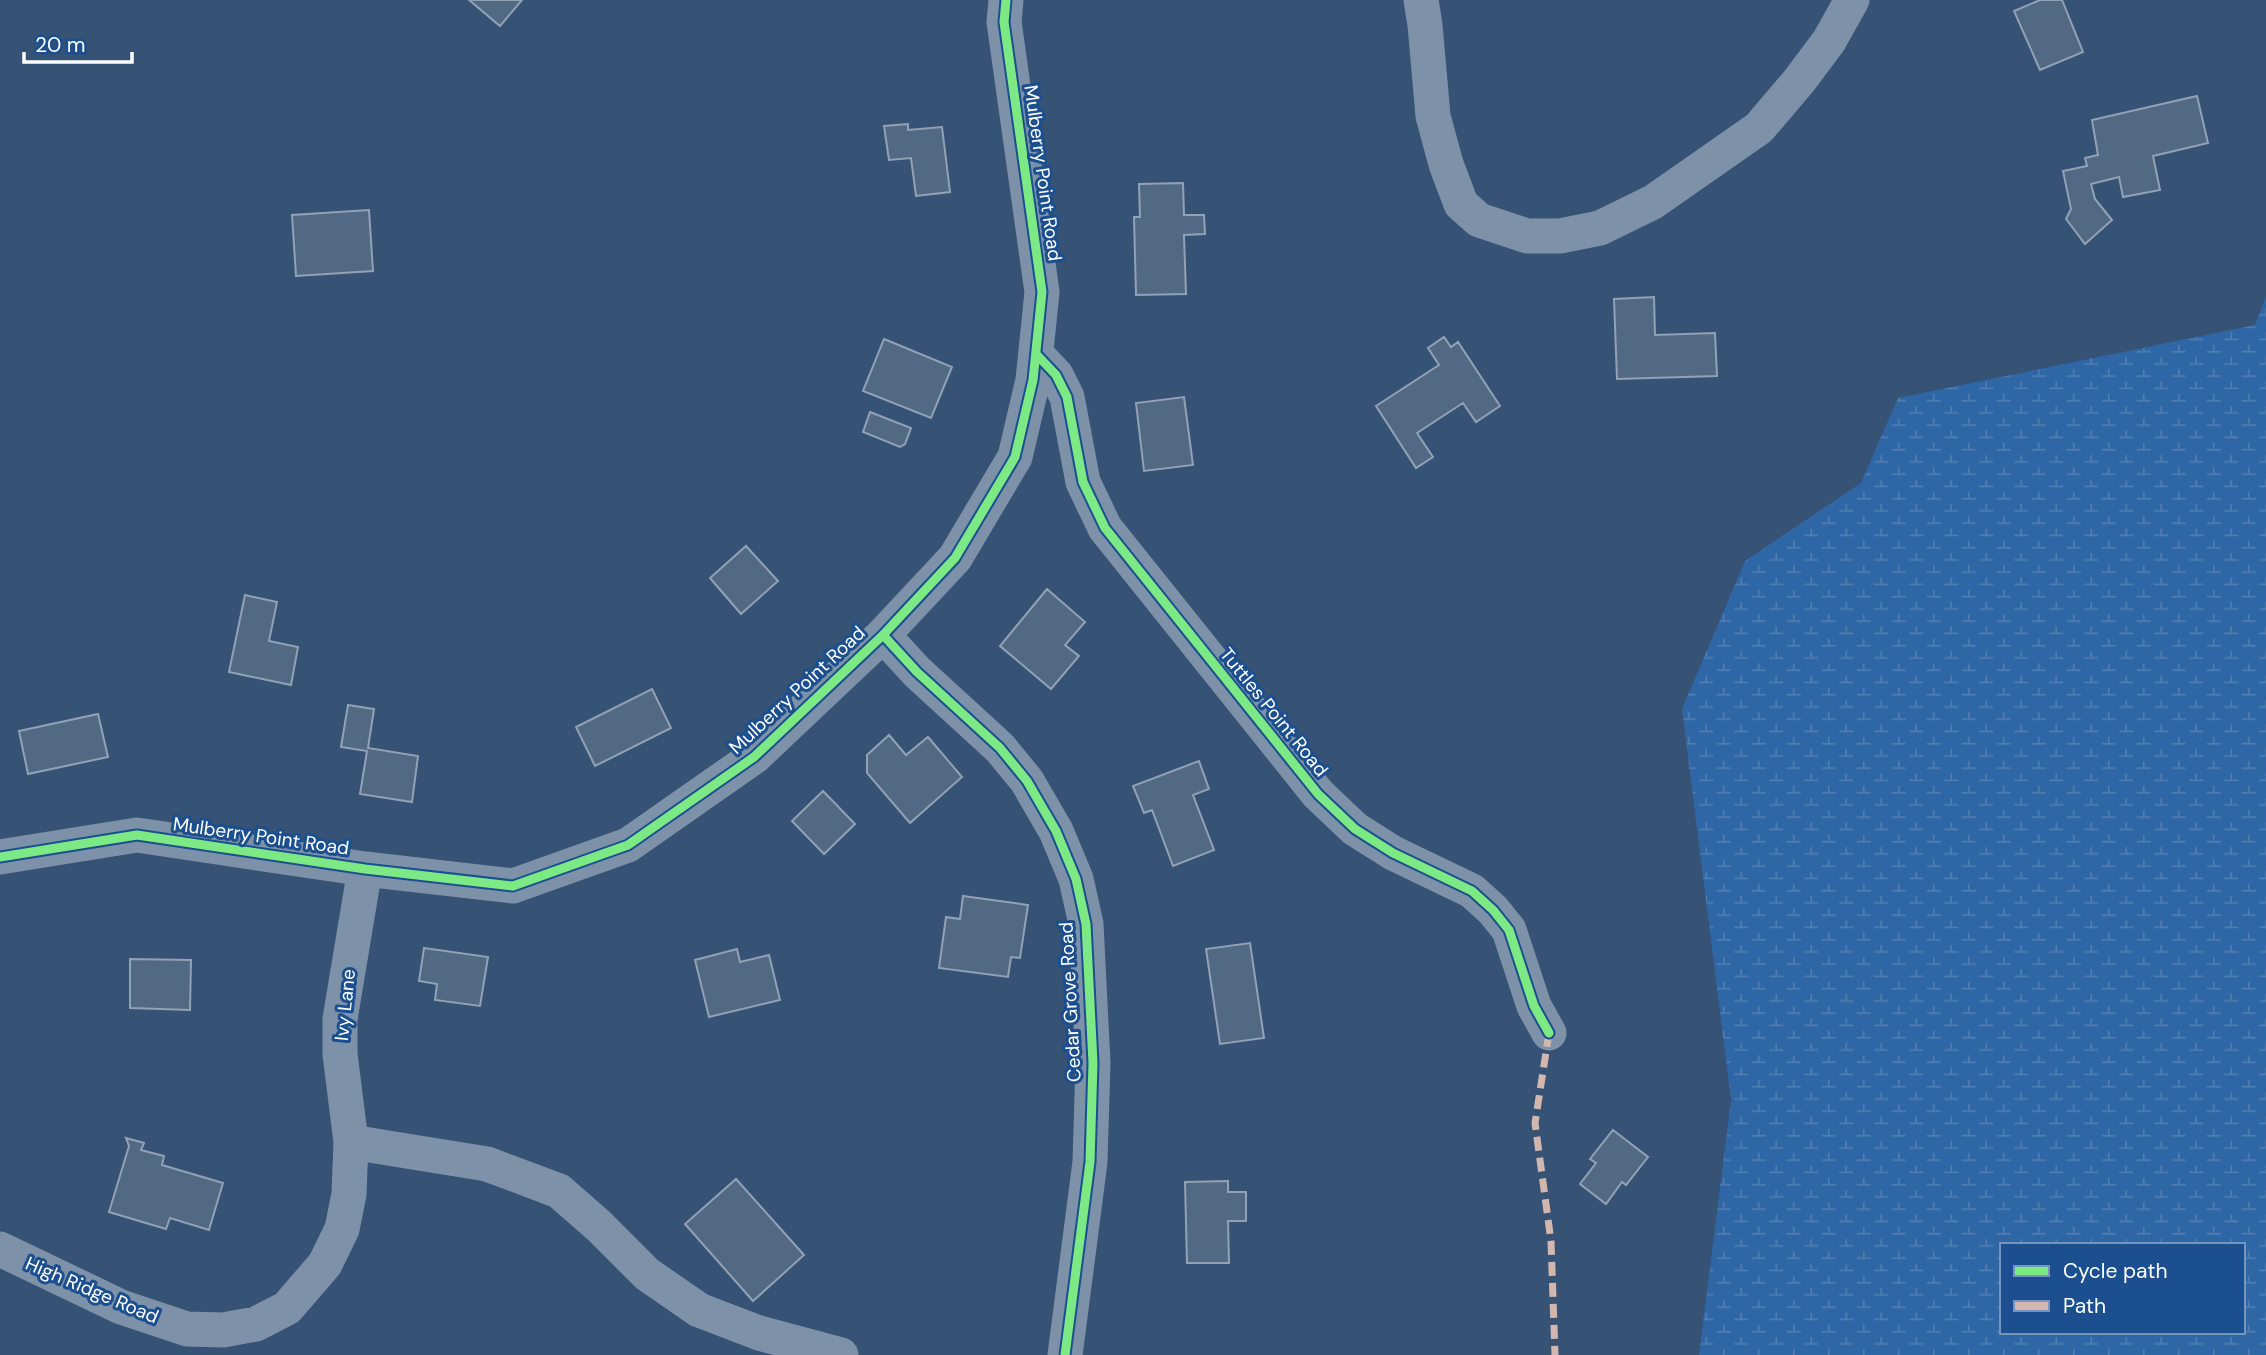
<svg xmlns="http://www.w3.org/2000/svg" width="2266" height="1355" font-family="'DM Sans',sans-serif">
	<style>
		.wetland { fill: url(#wetland-marsh); fill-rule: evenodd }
		.building { fill: #526984; stroke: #92a2b6; stroke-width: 2 }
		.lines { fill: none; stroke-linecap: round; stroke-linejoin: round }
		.minor { stroke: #7d92a8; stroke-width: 35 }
		.quiet { stroke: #d1b7ad; stroke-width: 7; stroke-dasharray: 14 7; stroke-linecap: butt }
		.cycleway-casing { stroke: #1b4f8f; stroke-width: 13 }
		.cycleway { stroke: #7ce984; stroke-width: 9 }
		.labels { text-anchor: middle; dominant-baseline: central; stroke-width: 6; stroke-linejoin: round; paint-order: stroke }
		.street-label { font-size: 19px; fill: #fff; stroke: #1b4f8f }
	</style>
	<defs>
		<pattern id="wetland-marsh" width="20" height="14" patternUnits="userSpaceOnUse" patternTransform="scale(1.75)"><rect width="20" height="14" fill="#2f66a5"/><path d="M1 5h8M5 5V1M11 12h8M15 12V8" fill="none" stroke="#4e7db2"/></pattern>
	</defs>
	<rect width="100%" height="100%" fill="#365274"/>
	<!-- wetland -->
	<path class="wetland" d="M 2266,296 L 2266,1355 L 1699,1355 L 1731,1100 L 1682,709 L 1745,561 L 1861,483 L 1898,398 L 2255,325 ZM 2002,1245 L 2243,1245 L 2243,1332 L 2002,1332 Z"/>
	<!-- building -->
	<path class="building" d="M 469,0 L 522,0 L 500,26 Z
		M 2040,0 L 2062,0 L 2083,52 L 2040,70 L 2014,11 Z
		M 2197,96 L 2208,143 L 2153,156 L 2160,190 L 2123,197 L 2119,177 L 2091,184 L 2095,199 L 2112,220 L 2085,244 L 2066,219 L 2071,209 L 2063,171 L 2087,166 L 2085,158 L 2098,155 L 2092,120 Z
		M 908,124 L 908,130 L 942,127 L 950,192 L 916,196 L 911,158 L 889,160 L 884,126 Z
		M 1183,183 L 1184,215 L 1204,215 L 1205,234 L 1184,235 L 1186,294 L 1136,295 L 1134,217 L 1140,217 L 1139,184 Z
		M 369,210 L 373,271 L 296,276 L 292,215 Z
		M 1654,297 L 1655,335 L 1715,333 L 1717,376 L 1617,379 L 1614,299 Z
		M 1444,337 L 1451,347 L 1458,342 L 1500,406 L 1476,422 L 1463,403 L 1417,433 L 1433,457 L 1416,468 L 1376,406 L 1439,365 L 1428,348 Z
		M 884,339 L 952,367 L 931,418 L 863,391 Z
		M 1184,397 L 1193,465 L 1144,471 L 1136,403 Z
		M 870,412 L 911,428 L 905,444 L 900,447 L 863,432 Z
		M 746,546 L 778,581 L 741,614 L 710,578 Z
		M 1047,589 L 1085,622 L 1065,645 L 1079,656 L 1051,689 L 1000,646 Z
		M 245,595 L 277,602 L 269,641 L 298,647 L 291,685 L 229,672 Z
		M 652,689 L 671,728 L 595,766 L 576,727 Z
		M 348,705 L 374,709 L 368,748 L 418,756 L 412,802 L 360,794 L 367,751 L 341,747 Z
		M 98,714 L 108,757 L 28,774 L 19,731 Z
		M 889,735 L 906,755 L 928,737 L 962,777 L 910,823 L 867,773 L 867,755 Z
		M 1199,761 L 1209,789 L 1193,795 L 1214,850 L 1173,866 L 1152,810 L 1144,813 L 1133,786 Z
		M 823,791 L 855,824 L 824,854 L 792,821 Z
		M 963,896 L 1028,905 L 1020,958 L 1011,957 L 1008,977 L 939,968 L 946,917 L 960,919 Z
		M 1250,943 L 1264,1038 L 1220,1044 L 1206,949 Z
		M 424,948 L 488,957 L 480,1006 L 435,1000 L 437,984 L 419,981 Z
		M 737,949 L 740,962 L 769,955 L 780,1000 L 709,1017 L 695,960 Z
		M 130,959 L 191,960 L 190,1010 L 130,1008 Z
		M 1613,1130 L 1648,1157 L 1626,1185 L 1622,1182 L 1606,1204 L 1580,1184 L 1596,1163 L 1590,1159 Z
		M 126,1138 L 144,1143 L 141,1150 L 164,1156 L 162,1165 L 223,1183 L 209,1230 L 170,1218 L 166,1229 L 109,1212 L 129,1146 Z
		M 736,1179 L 804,1255 L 753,1301 L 685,1224 Z
		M 1228,1181 L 1228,1192 L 1246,1192 L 1246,1221 L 1228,1221 L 1229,1263 L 1187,1263 L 1185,1182 Z"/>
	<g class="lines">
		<!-- minor -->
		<path class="minor" d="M 1421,0 L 1425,25 L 1433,116 L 1446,164 L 1461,204 L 1479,220 L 1527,236 L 1560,236 L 1600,228 L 1653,202 L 1759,128 L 1799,81 L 1829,41 L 1852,0
			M 1037,355 L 1056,375 L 1067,397 L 1083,482 L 1105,528 L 1318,794 L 1355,829 L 1393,853 L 1472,891 L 1493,910 L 1509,930 L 1534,1006 L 1549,1033
			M 883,635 L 917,672 L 1000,748 L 1027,781 L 1056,831 L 1076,879 L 1086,924 L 1093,1063 L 1090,1162 L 1065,1355
			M 0,857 L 137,835 L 365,869 L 513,886 L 628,845 L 754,757 L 883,635 L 955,558 L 1015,457 L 1033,380 L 1042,292 L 1004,22 L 1006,0
			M 351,1142 L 487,1164 L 559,1191 L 599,1226 L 647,1274 L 699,1310 L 759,1333 L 841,1355
			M 0,1249 L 121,1307 L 187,1329 L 223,1330 L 256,1324 L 287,1308 L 325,1264 L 342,1229 L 349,1194 L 351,1142 L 340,1054 L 340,1019 L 365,869"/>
		<!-- quiet -->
		<path class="quiet" d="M 1549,1033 L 1535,1123 L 1551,1241 L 1555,1355"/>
		<!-- cycleway casing -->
		<g class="cycleway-casing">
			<path id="cycleway" d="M 1037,355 L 1056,375 L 1067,397 L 1083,482 L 1105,528 L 1318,794 L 1355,829 L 1393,853 L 1472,891 L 1493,910 L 1509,930 L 1534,1006 L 1549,1033
				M 883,635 L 917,672 L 1000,748 L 1027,781 L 1056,831 L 1076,879 L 1086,924 L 1093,1063 L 1090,1162 L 1065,1355
				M 0,857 L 137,835 L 365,869 L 513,886 L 628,845 L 754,757 L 883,635 L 955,558 L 1015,457 L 1033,380 L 1042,292 L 1004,22 L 1006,0"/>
		</g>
		<!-- cycleway -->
		<use href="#cycleway" class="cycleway"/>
	</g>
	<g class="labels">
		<!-- street labels -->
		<g class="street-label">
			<text transform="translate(1043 173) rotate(82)">Mulberry Point Road</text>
			<text transform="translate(797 690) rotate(-43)">Mulberry Point Road</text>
			<text transform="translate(1274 712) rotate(51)">Tuttles Point Road</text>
			<text transform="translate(261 836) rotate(8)">Mulberry Point Road</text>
			<text transform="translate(1070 1002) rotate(-93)">Cedar Grove Road</text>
			<text transform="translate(345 1005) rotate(-84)">Ivy Lane</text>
			<text transform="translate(92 1290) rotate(23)">High Ridge Road</text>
		</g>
	</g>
	<!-- legend -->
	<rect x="2000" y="1243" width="245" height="91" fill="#1b4f8f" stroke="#7695bc" stroke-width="2"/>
	<rect x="2014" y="1266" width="35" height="10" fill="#7ce984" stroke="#7695bc" stroke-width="2"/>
	<text x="2063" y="1278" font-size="21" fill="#ffffff">Cycle path</text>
	<rect x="2014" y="1301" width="35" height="10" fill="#d1b7ad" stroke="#7695bc" stroke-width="2"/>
	<text x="2063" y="1313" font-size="21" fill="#ffffff">Path</text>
	<!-- scale -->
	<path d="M24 52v10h108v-10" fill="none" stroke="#ffffff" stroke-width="3.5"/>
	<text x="35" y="52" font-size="21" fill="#ffffff" stroke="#1b4f8f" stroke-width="5" paint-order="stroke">20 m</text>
</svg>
